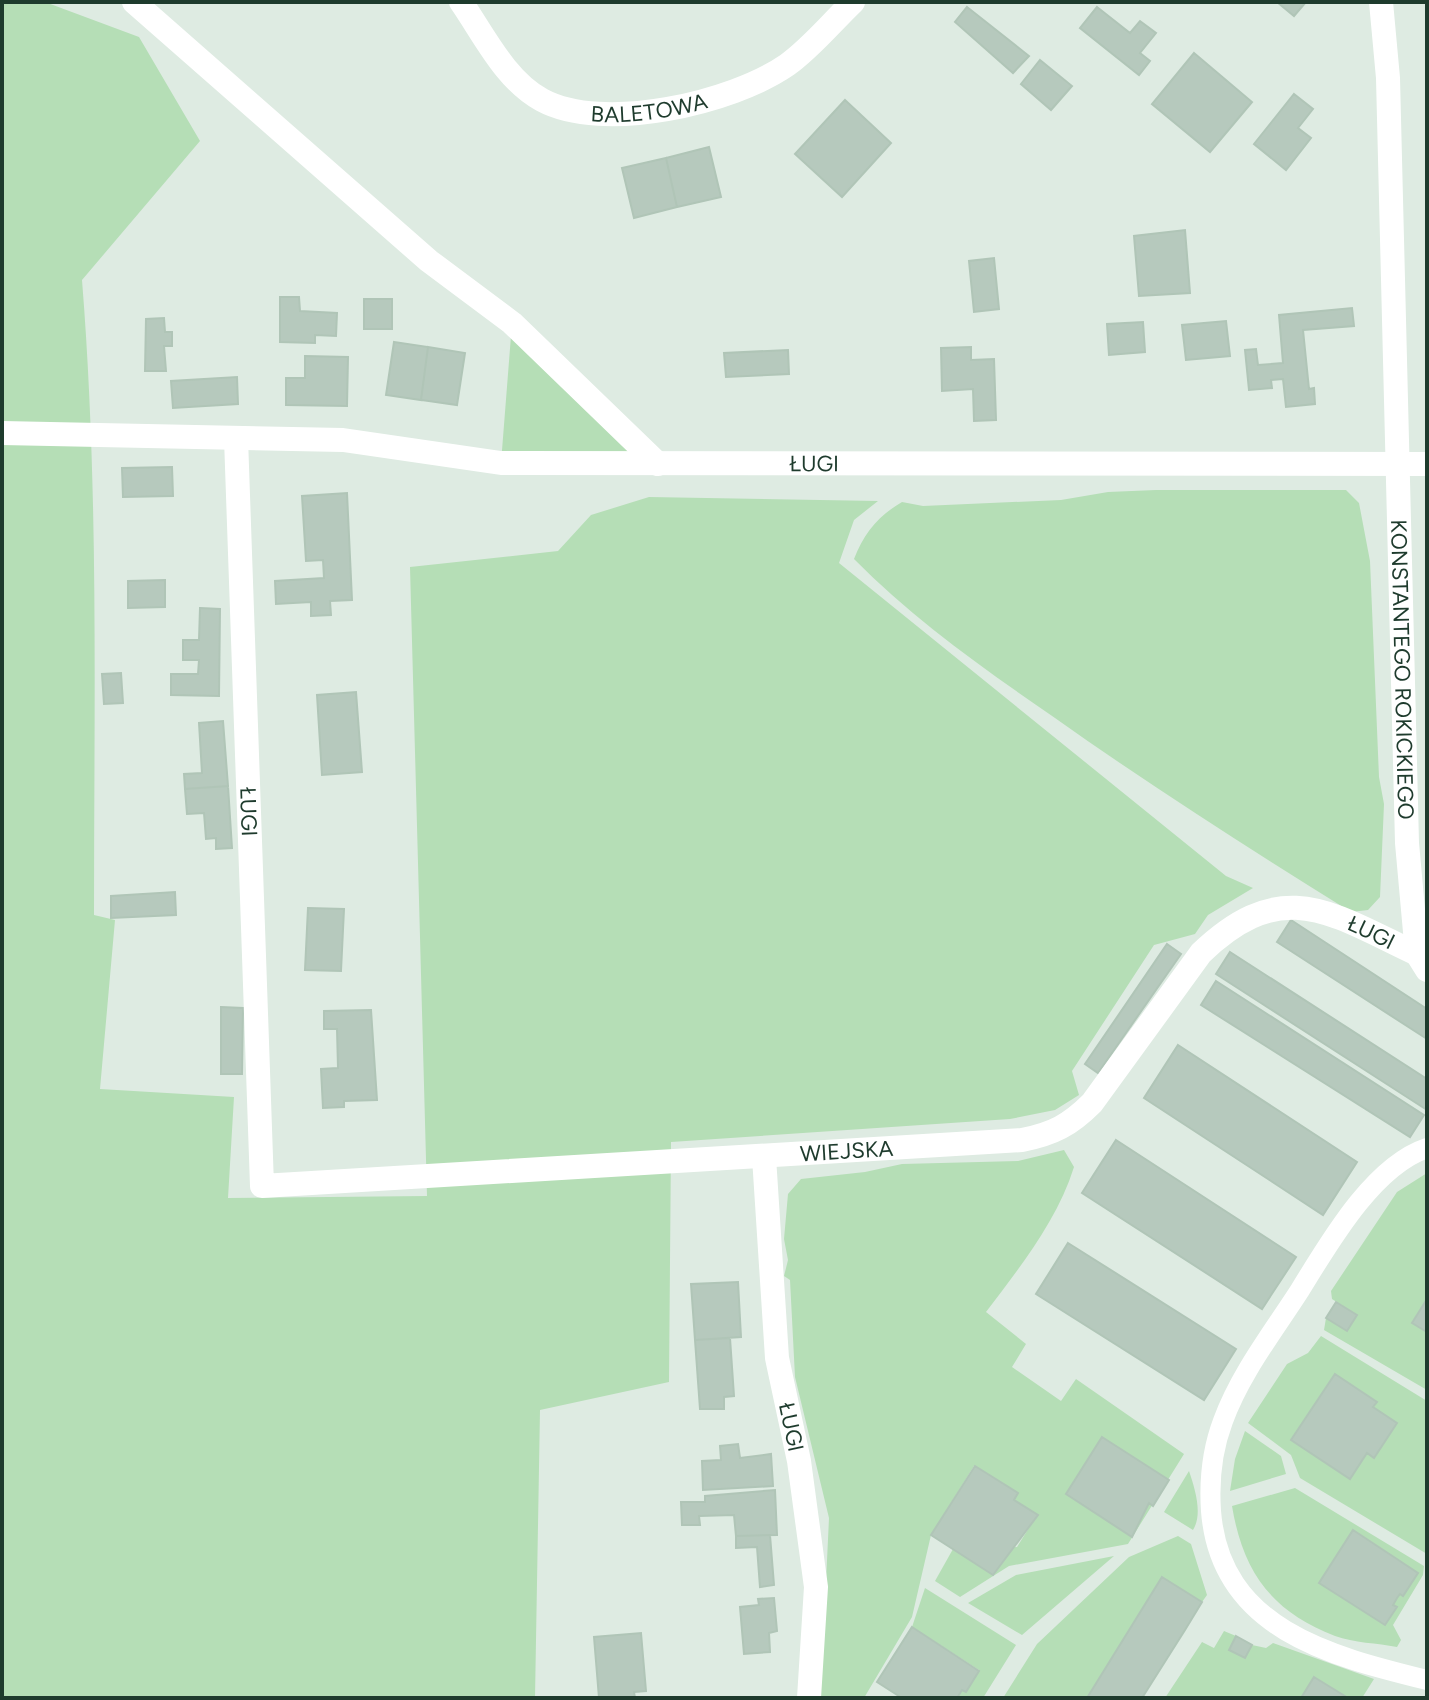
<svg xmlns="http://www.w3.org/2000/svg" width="1429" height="1700" font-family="Figtree,sans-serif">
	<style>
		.green { fill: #b5deb6 }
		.building { fill: #b6c9bd; stroke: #b0c5b7; stroke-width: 2 }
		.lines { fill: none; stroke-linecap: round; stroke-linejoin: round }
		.service { stroke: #fff; stroke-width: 20 }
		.minor { stroke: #fff; stroke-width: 24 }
		.labels { text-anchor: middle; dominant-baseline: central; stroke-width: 7; stroke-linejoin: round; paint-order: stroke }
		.street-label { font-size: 22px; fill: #1e3b2d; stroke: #eff7f1 }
	</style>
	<rect width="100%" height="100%" fill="#deebe2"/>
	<!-- green -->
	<path class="green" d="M 2,2 L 45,2 L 139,37 L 200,141 L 82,280 C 99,491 94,703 94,915 L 115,920 L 100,1089 L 234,1097 L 228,1198 L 427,1196 L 410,567 L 558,551 L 591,515 L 649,497 L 878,501 L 854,520 L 839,563 L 1226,876 L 1253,888 L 1208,915 L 1195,934 L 1154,945 L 1072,1071 L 1079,1095 L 1055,1110 L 1010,1119 L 671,1142 L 669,1382 L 540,1410 L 535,1698 L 2,1698 Z
		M 512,323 L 658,464 L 501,463 Z
		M 1156,490 L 1346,490 L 1359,503 L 1370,561 L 1379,777 L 1384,804 L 1380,897 L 1368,910 L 1351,912 C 1251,850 1151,786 1055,718 C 984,669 914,620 854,559 C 864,533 878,516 902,502 L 923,506 L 1061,500 L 1108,492 Z
		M 1064,1150 L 1074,1167 C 1057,1221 1020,1267 986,1312 L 1026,1344 L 1012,1367 L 1061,1401 L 1076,1379 L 1184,1454 L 1128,1544 L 1009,1566 L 960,1597 L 935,1581 L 953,1549 L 1017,1547 L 1037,1515 L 1014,1500 L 1017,1493 L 974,1466 L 931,1535 L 912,1617 L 864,1698 L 817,1698 L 822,1667 L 829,1518 L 795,1377 L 790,1280 L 784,1276 L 788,1260 L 784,1239 L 788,1194 L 801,1179 L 865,1172 L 902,1164 L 1018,1161 Z
		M 1427,1173 L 1427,1299 L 1412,1322 L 1427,1332 L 1427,1390 L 1324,1330 L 1326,1318 L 1347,1331 L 1357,1315 L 1332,1299 L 1331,1291 L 1397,1192 Z
		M 1321,1336 L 1427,1401 L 1427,1554 L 1300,1478 L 1291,1455 L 1248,1423 L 1287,1364 L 1308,1353 Z
		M 1245,1431 L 1281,1456 L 1286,1474 L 1230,1491 L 1235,1459 Z
		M 1189,1471 C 1195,1489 1203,1514 1193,1530 L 1164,1512 Z
		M 1295,1488 L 1424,1566 L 1423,1575 L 1393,1625 L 1401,1640 L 1397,1647 C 1377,1643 1354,1643 1335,1636 C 1271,1611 1243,1572 1232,1506 Z
		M 1178,1536 L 1191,1544 L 1207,1595 L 1202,1602 L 1162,1578 L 1087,1698 L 1003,1698 L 1037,1644 L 1129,1557 Z
		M 1114,1556 L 1022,1635 L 968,1603 L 1016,1575 Z
		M 925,1588 L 1016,1645 L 983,1698 L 957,1698 L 962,1690 L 966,1692 L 979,1670 L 912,1627 Z
		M 1224,1631 L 1236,1636 L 1230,1650 L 1245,1658 L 1252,1645 L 1266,1648 L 1273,1643 L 1374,1679 L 1362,1698 L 1348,1698 L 1314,1677 L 1301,1698 L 1165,1698 L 1202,1642 L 1214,1648 Z"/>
	<!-- building -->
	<path class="building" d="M 1277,2 L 1306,2 L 1294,16 Z
		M 967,7 L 1029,56 L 1013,73 L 955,22 Z
		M 1097,7 L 1130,33 L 1140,21 L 1156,33 L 1140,53 L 1150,61 L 1139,75 L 1080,28 Z
		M 1194,53 L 1252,102 L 1210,152 L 1152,104 Z
		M 1040,60 L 1072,86 L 1051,110 L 1021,84 Z
		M 1294,94 L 1313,109 L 1298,128 L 1311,138 L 1286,170 L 1254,144 Z
		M 845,100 L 891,143 L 842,197 L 795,154 Z
		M 709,147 L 721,197 L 677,207 L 666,158 Z
		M 666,158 L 677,207 L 634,218 L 622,168 Z
		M 1185,230 L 1190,293 L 1139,296 L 1134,236 Z
		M 994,258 L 999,309 L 974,312 L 969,261 Z
		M 280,297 L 299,297 L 300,311 L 337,313 L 336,336 L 315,335 L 315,343 L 280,342 Z
		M 364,299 L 392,299 L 392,329 L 364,329 Z
		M 1352,308 L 1354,326 L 1303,330 L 1309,389 L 1314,388 L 1315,404 L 1286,407 L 1283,379 L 1271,380 L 1272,388 L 1249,390 L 1245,350 L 1256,349 L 1258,365 L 1283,363 L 1279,315 Z
		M 164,318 L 165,332 L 172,332 L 172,346 L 164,346 L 166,371 L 145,371 L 146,319 Z
		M 1226,321 L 1230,356 L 1186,360 L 1182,325 Z
		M 1143,322 L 1145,352 L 1109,355 L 1107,324 Z
		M 394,342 L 428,347 L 421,400 L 386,395 Z
		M 428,347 L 465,353 L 457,405 L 421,400 Z
		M 971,347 L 971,360 L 994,359 L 996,420 L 974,421 L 973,389 L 942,391 L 941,348 Z
		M 788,350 L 789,374 L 726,377 L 724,353 Z
		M 305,356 L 348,357 L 347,406 L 286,405 L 286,378 L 305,378 Z
		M 237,377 L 238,404 L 173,408 L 171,381 Z
		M 172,467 L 173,496 L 123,497 L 122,468 Z
		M 347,493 L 352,600 L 330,601 L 331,615 L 311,616 L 311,602 L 276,604 L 275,581 L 324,578 L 323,560 L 306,561 L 302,496 Z
		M 165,580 L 165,607 L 128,608 L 128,581 Z
		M 200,608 L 220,609 L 219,696 L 171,695 L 171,674 L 198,674 L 199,660 L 183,660 L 183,640 L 199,640 Z
		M 121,673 L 123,703 L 104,704 L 102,674 Z
		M 356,692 L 362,772 L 322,775 L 317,695 Z
		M 223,721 L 228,786 L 185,789 L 184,774 L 202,773 L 199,723 Z
		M 228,786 L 232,848 L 216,849 L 216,838 L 206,839 L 204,813 L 187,814 L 185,789 Z
		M 175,892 L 176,915 L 111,918 L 111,896 Z
		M 308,908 L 344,909 L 341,971 L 305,970 Z
		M 1291,920 L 1427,1009 L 1427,1039 L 1277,942 Z
		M 1167,944 L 1181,954 L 1098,1073 L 1085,1064 Z
		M 1230,952 L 1427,1079 L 1427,1110 L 1216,974 Z
		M 1216,981 L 1424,1115 L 1410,1137 L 1201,1005 Z
		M 221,1007 L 243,1008 L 242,1074 L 221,1074 Z
		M 371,1010 L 377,1100 L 344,1101 L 344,1107 L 323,1108 L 321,1069 L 338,1068 L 337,1029 L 324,1029 L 324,1011 Z
		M 1178,1045 L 1357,1162 L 1323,1215 L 1144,1098 Z
		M 1116,1140 L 1296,1257 L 1262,1309 L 1082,1193 Z
		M 1068,1243 L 1236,1349 L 1204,1400 L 1036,1294 Z
		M 738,1282 L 741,1337 L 695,1340 L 691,1284 Z
		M 1427,1299 L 1427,1332 L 1412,1323 Z
		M 1336,1302 L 1357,1315 L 1347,1331 L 1326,1318 Z
		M 730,1338 L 734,1396 L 724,1397 L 724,1409 L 700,1409 L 695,1340 Z
		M 1335,1374 L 1377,1402 L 1373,1407 L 1397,1423 L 1374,1458 L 1367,1453 L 1350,1479 L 1291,1440 Z
		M 1102,1437 L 1169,1480 L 1153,1506 L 1149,1503 L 1132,1537 L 1066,1494 Z
		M 738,1444 L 740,1458 L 771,1454 L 773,1486 L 703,1490 L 702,1461 L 721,1460 L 720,1446 Z
		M 975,1466 L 1018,1493 L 1014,1500 L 1038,1515 L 993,1575 L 931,1535 Z
		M 775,1490 L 777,1535 L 736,1536 L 734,1515 L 699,1516 L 700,1525 L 682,1525 L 681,1502 L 705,1502 L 705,1496 Z
		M 1353,1530 L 1418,1573 L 1403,1596 L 1400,1594 L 1397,1598 L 1393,1605 L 1397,1607 L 1385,1625 L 1319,1583 Z
		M 770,1535 L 774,1585 L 760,1587 L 757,1547 L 736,1548 L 736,1536 Z
		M 1162,1577 L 1202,1602 L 1185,1630 L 1142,1698 L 1087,1698 Z
		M 774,1598 L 777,1631 L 769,1633 L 770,1652 L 744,1654 L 740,1607 L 759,1605 L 758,1599 Z
		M 912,1627 L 979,1671 L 966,1692 L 962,1690 L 957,1698 L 902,1698 L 877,1682 Z
		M 641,1633 L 646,1691 L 634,1692 L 635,1698 L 599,1698 L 594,1637 Z
		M 1236,1636 L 1252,1645 L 1245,1658 L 1229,1650 Z
		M 1314,1677 L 1348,1698 L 1301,1698 Z"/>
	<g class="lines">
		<!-- service -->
		<path class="service" d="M 1427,1148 C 1373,1166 1329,1243 1300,1290 C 1273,1332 1240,1374 1223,1421 C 1212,1450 1209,1481 1211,1511 C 1220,1629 1330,1656 1427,1680"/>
		<!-- minor -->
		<g class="minor">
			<path d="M 134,2 L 429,261 L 512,323 L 658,464"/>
			<path id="s1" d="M 461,2 C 484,35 505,80 542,100 C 603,133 732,103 787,65 C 811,48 832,22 853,2"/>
			<path id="s2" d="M 1381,2 L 1388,78 L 1407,843 L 1417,954 L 1427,970"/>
			<path id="s3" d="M 2,433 L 343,440 L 501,463 L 1427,464"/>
			<path id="s4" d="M 236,438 L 262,1186 L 1022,1140 C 1053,1134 1070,1125 1092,1103 L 1201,953 C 1283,875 1330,913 1417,954"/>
			<path id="s5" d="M 764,1157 L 777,1358 L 799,1461 L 816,1587 L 809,1698"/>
		</g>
	</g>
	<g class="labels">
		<!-- street labels -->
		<g class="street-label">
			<text stroke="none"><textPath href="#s1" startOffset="238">BALETOWA</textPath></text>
			<text stroke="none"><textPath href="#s3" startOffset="814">ŁUGI</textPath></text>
			<text stroke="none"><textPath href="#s2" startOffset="668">KONSTANTEGO ROKICKIEGO</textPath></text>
			<text stroke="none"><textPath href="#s4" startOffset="374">ŁUGI</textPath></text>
			<text stroke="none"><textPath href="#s4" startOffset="1964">ŁUGI</textPath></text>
			<text stroke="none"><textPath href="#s4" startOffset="1334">WIEJSKA</textPath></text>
			<text stroke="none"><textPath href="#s5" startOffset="272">ŁUGI</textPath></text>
		</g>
	</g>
	<!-- border -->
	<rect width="1429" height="1700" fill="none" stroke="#1e3b2d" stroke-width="8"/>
</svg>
